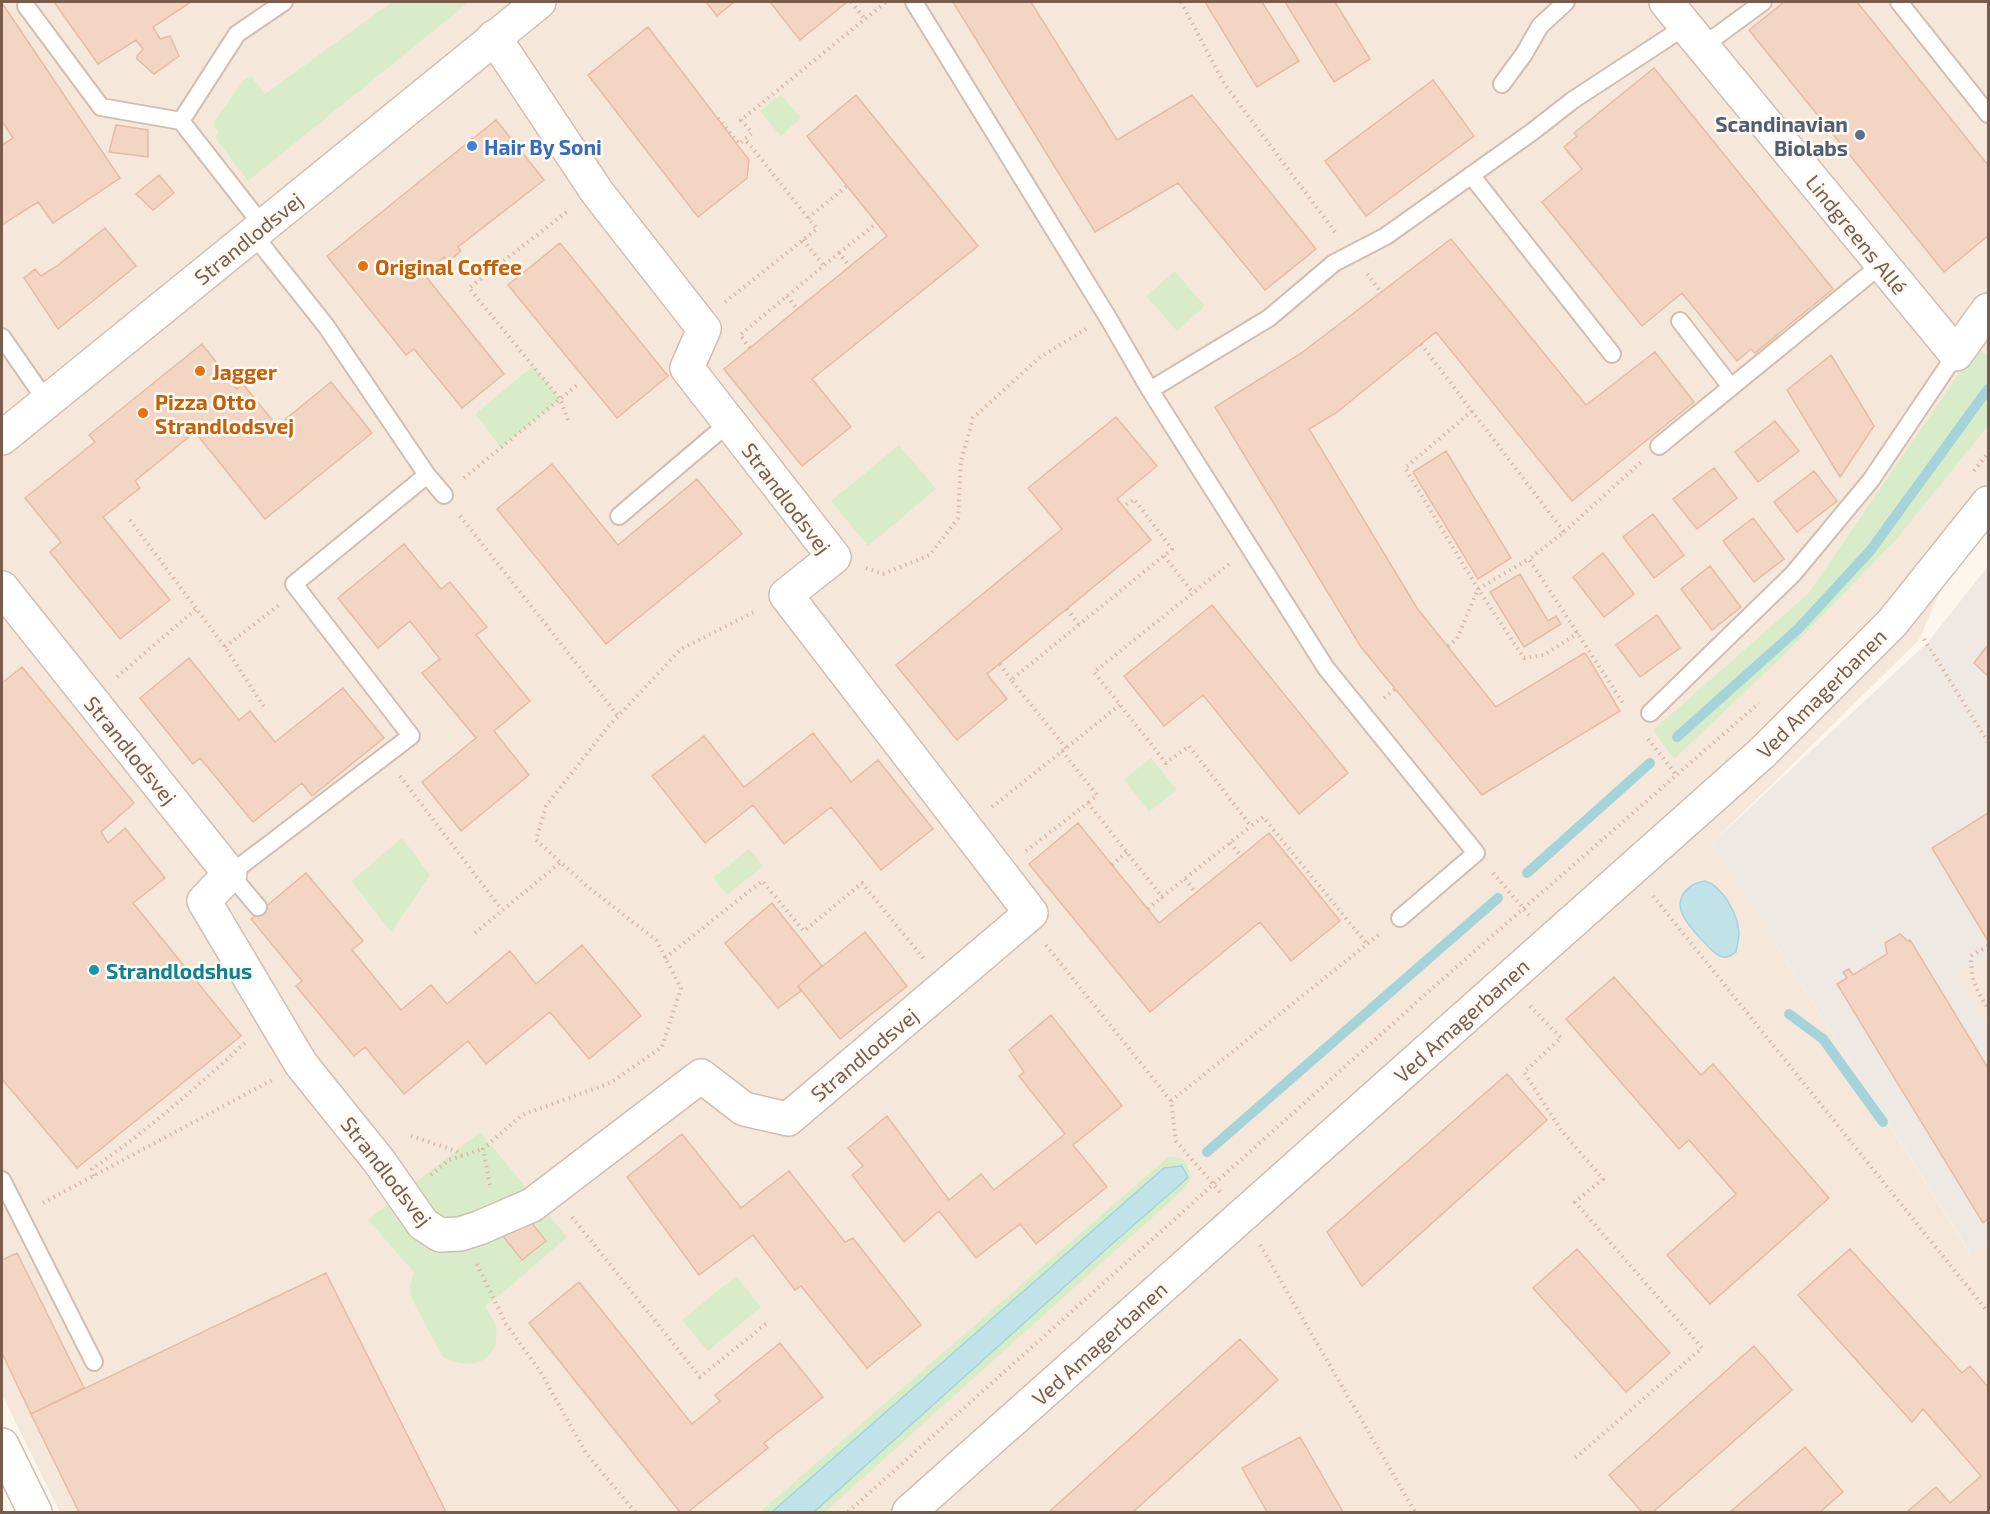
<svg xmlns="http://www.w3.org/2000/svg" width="1990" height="1514" font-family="'Exo 2',sans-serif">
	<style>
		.residential { fill: #f5e8da }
		.industrial { fill: #efe9e4 }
		.green { fill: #d8ecc9 }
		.water { fill: #bfe3e8; stroke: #a5d3da; stroke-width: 1.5 }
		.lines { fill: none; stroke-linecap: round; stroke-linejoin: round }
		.stream { stroke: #a5d3da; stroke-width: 10 }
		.building { fill: #f3d5c3; stroke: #e6bba3; stroke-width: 1.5 }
		.lane-casing { stroke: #d1beb0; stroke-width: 20 }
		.street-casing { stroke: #d1beb0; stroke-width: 36 }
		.secondary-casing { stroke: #d6c0b0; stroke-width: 36 }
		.path { stroke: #d9b8a5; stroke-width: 4; stroke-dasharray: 1.5 4.5; stroke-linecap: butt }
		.lane { stroke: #fff; stroke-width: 16 }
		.street { stroke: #fff; stroke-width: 33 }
		.secondary { stroke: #fff; stroke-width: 33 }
		.service-dot { fill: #5c6f8a; stroke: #fffaf3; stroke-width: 2 }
		.shop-dot { fill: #3f7fe0; stroke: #fffaf3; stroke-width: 2 }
		.food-dot { fill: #e8710a; stroke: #fffaf3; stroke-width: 2 }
		.culture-dot { fill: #0f9aa8; stroke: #fffaf3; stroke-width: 2 }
		.labels { text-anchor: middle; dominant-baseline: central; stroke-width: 5; stroke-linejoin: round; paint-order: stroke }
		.service-label { font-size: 21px; font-weight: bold; fill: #4e5e75; stroke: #fffaf3; text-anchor: end }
		.shop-label { font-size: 21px; font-weight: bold; fill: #366cbe; stroke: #fffaf3; text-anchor: start }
		.street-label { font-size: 21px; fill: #7a5c4d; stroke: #fffaf3 }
		.food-label { font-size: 21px; font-weight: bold; fill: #c56008; stroke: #fffaf3; text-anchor: start }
		.culture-label { font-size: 21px; font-weight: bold; fill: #0d838f; stroke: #fffaf3; text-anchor: start }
	</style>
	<rect width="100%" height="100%" fill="#fdf6ec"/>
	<!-- residential -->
	<path class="residential" d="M 2,2 L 1988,2 L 1988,480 L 1919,640 L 1712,843 L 1970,1253 L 1988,1243 L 1988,1512 L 60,1512 L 2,1395 Z
		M 1988,956 L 1988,1026 L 1957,976 Z"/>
	<!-- industrial -->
	<path class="industrial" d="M 1988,566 L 1988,956 L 1957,976 L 1988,1026 L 1988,1243 L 1971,1254 L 1712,843 L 1928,642 Z"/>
	<!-- green -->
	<path class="green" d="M 392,2 L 469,2 L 248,181 L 215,137 L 219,131 L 214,127 L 214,122 L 244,80 L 251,76 L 265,94 Z
		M 781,94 L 801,118 L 781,136 L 760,111 Z
		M 1175,271 L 1205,306 L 1177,331 L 1146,296 Z
		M 1977,347 L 1988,357 L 1988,426 L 1894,542 L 1785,654 L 1674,759 L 1653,730 L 1808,594 Z
		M 533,366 L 560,399 L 501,447 L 475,414 Z
		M 899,445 L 936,489 L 868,546 L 831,501 Z
		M 1151,758 L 1177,790 L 1149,812 L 1124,779 Z
		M 402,838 L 430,875 L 391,932 L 351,881 Z
		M 749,849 L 763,866 L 727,895 L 713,878 Z
		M 480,1132 L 567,1237 L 505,1291 L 485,1306 C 489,1313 495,1320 496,1328 C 501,1363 467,1372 442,1356 L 411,1297 L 410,1285 L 414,1272 L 368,1220 Z
		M 1168,1157 C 1187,1156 1187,1163 1191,1178 L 1186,1187 L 825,1512 L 760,1512 Z
		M 736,1276 L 761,1307 L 708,1351 L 682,1320 Z"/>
	<!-- water -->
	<path class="water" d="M 1705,881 C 1723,886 1738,915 1739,933 C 1739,939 1737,946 1736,952 C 1732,955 1728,958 1723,957 C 1716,956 1710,948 1705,943 C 1697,935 1689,927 1684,917 C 1673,899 1688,883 1705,881 Z
		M 1182,1166 L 1188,1177 L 1183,1182 L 1112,1244 L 814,1512 L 772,1512 L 1164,1168 Z"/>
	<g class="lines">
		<!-- stream -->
		<path class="stream" d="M 1677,737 L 1798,629 L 1870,551 L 1988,389
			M 1527,873 L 1650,763
			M 1789,1014 L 1823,1039 L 1883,1122
			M 1207,1152 L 1498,898"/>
	</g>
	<!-- building -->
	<path class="building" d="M 54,2 L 191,2 L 153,27 L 160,39 L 170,36 L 179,56 L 154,74 L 137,59 L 137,56 L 143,49 L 136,40 L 98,64 Z
		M 706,2 L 734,2 L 717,16 Z
		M 770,2 L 847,2 L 800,40 Z
		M 953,2 L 1031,2 L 1117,140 L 1192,95 L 1316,249 L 1265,290 L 1178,183 L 1095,232 Z
		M 1205,2 L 1262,2 L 1299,61 L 1257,87 Z
		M 1285,2 L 1335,2 L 1370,59 L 1334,82 Z
		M 1784,2 L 1857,2 L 1988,165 L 1988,236 L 1944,272 L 1749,30 Z
		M 2,3 L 120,178 L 53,223 L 38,202 L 2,225 L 2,145 L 13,138 L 2,121 Z
		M 648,27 L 749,160 L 747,178 L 698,217 L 588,75 Z
		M 1654,68 L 1833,289 L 1755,353 L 1751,349 L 1737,361 L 1682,293 L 1642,326 L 1542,202 L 1582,169 L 1564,147 L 1577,136 L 1574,133 Z
		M 1433,80 L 1474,136 L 1366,216 L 1325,161 Z
		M 856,95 L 978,246 L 812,379 L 851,427 L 802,466 L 724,369 L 887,236 L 807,136 Z
		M 496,120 L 544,180 L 458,247 L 461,251 L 448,262 L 444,257 L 424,274 L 504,374 L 462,408 L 414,349 L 406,355 L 327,256 Z
		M 116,125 L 148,130 L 148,157 L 109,152 Z
		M 159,175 L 174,193 L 153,210 L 136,194 Z
		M 105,228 L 136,266 L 58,329 L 24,278 L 35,269 L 41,276 L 57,266 Z
		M 1451,239 L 1586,405 L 1655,352 L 1694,402 L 1572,501 L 1436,332 L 1336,413 L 1309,429 L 1417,608 L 1496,707 L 1584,653 L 1586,654 L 1620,711 L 1482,795 L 1361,647 L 1215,407 L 1300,354 Z
		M 560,243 L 668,376 L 617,418 L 508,285 Z
		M 202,344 L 237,389 L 243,384 L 277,426 L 331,382 L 372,433 L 265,519 L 195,432 L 135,481 L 140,488 L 103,517 L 170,600 L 120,639 L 50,552 L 61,542 L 25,498 L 95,442 L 89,435 Z
		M 1831,355 L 1874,426 L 1840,477 L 1787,390 Z
		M 1116,417 L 1157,466 L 1117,499 L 1151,540 L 987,674 L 1007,699 L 957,740 L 896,665 L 1062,529 L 1028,488 Z
		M 1775,421 L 1799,451 L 1758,482 L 1735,452 Z
		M 1446,451 L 1511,558 L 1478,579 L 1413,472 Z
		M 552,464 L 618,545 L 697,479 L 742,534 L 606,644 L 497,509 Z
		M 1714,468 L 1737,498 L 1697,529 L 1673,499 Z
		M 1814,471 L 1837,501 L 1797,532 L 1774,502 Z
		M 1653,514 L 1684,555 L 1654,578 L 1623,537 Z
		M 1753,518 L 1784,559 L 1754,582 L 1723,541 Z
		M 404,544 L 441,589 L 450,582 L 487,627 L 476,635 L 530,701 L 494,731 L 529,775 L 461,831 L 422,782 L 476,738 L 422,673 L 440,659 L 410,621 L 378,648 L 338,598 Z
		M 1603,553 L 1634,594 L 1604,617 L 1573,577 Z
		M 1710,566 L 1741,607 L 1712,630 L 1681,589 Z
		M 1520,574 L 1548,621 L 1556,616 L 1561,624 L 1524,647 L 1490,592 Z
		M 1212,605 L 1348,773 L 1299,814 L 1203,695 L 1164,726 L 1124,676 Z
		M 1657,615 L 1680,648 L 1640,677 L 1616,645 Z
		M 1988,645 L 1988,676 L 1974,663 Z
		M 189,658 L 239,720 L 250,711 L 275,742 L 343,688 L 384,738 L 312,796 L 302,783 L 253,822 L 200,758 L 193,764 L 140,698 Z
		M 22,667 L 134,803 L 101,832 L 108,843 L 125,828 L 165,878 L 133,903 L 241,1036 L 77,1168 L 2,1079 L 2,683 Z
		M 813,733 L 851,782 L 878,760 L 933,829 L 881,870 L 831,807 L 784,844 L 753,805 L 705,843 L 652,776 L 704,736 L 744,787 Z
		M 1988,813 L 1988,941 L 1932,848 Z
		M 1078,823 L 1159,923 L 1269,833 L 1340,921 L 1291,961 L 1260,922 L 1150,1012 L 1029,864 Z
		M 306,873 L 363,941 L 352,950 L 401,1010 L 431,985 L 447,1004 L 510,951 L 536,984 L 582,945 L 641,1016 L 589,1059 L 550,1012 L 486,1064 L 468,1041 L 404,1094 L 365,1047 L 354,1056 L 296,986 L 302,981 L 251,919 Z
		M 772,903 L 822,966 L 798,986 L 801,991 L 778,1008 L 725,943 Z
		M 865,932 L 907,986 L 840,1039 L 798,986 Z
		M 1900,934 L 1908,941 L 1910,940 L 1988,1068 L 1988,1219 L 1983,1223 L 1837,984 L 1847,978 L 1843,972 L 1849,969 L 1853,975 L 1887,954 L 1885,943 Z
		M 1614,977 L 1701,1075 L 1713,1064 L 1829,1198 L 1710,1304 L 1667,1255 L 1736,1194 L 1689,1140 L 1679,1149 L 1566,1019 Z
		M 1051,1015 L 1122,1106 L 1073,1145 L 1107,1187 L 1036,1244 L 1020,1224 L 976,1258 L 939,1211 L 904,1242 L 852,1175 L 863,1166 L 848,1148 L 887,1116 L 949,1200 L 981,1174 L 994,1190 L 1065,1134 L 1019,1076 L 1024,1072 L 1009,1050 Z
		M 1507,1074 L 1547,1120 L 1362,1286 L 1327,1232 Z
		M 682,1134 L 741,1208 L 789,1171 L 845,1242 L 853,1238 L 921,1325 L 867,1368 L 801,1286 L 795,1290 L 753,1235 L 699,1275 L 627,1177 Z
		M 527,1217 L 546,1241 L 522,1260 L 503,1236 Z
		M 1577,1249 L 1670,1353 L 1626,1392 L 1533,1288 Z
		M 1850,1249 L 1962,1373 L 1970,1366 L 1988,1387 L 1988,1512 L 1907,1512 L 1936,1487 L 1950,1503 L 1981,1476 L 1923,1409 L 1912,1422 L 1798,1295 Z
		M 17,1253 L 84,1388 L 31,1414 L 2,1353 L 2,1260 Z
		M 326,1273 L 446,1512 L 79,1512 L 31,1414 Z
		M 579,1282 L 692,1424 L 720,1401 L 715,1395 L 780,1343 L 823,1397 L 764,1443 L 768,1448 L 688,1512 L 680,1512 L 529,1323 Z
		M 1240,1339 L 1278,1380 L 1133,1512 L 1049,1512 Z
		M 1754,1346 L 1792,1390 L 1653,1512 L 1642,1512 L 1609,1475 Z
		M 1300,1437 L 1343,1512 L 1267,1512 L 1242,1468 Z
		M 1805,1447 L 1843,1492 L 1820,1512 L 1730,1512 Z"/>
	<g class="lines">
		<!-- lane casing -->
		<g class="lane-casing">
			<path id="lane" d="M 914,2 L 1107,316 L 1150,390 L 1326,668 L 1476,853 L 1400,918
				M 1899,2 L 1988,114
				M 26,6 L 101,107 L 181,121 L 263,226
				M 1703,46 L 1763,2
				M 1502,84 L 1524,54 L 1540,26 L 1566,2
				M 181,121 L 237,34 L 284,2
				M 1471,175 L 1612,354
				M 253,234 L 326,326 L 427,475 L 444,495
				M 1680,321 L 1731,387
				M 2,337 L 47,402
				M 1150,390 L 1269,318 L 1334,263 L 1386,236 L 1532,132 L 1573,100 L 1686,26
				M 1659,446 L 1882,264
				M 619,516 L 730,422
				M 1650,713 L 1793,574 L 1871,480 L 1956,354
				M 258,907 L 230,874 L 411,736 L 294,584 L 427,475
				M 2,1180 L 94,1362"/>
		</g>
		<!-- street casing -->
		<g class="street-casing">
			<path id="street" d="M 1666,2 L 1956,354 L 1988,310
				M 2,588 L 230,874 L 204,901 L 301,1064 L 379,1161 L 423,1224 L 440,1235 L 460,1234 L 479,1228 L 532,1205 L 701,1076 L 744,1109 L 788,1119 L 1031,913 L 786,595 L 834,557 L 687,368 L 704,329 L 597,192 L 494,37
				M 2,1445 L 35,1512
				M 909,1512 L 1762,753 L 1892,623 L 1988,503"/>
		</g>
		<!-- secondary casing -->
		<g class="secondary-casing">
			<path id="secondary" d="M 2,438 L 539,2"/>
		</g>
		<!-- path -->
		<path class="path" d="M 851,2 L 865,19
			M 1181,2 L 1225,85 L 1335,232
			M 718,118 L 739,144 L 752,133 L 741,120 L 886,2
			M 808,218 L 847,186
			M 803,240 L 824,266
			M 839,253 L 877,223
			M 1367,274 L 1381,292
			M 787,296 L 797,309
			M 725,302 L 817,229 L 745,139
			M 1421,344 L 1564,532 L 1529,559 L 1625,706
			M 750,348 L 740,335 L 839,253 L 850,267
			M 1472,411 L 1405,468 L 1478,589 L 1524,658 L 1544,655 L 1578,633
			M 568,420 L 560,399 L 469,288 L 569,210
			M 1974,471 L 1988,453
			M 464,478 L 577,385
			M 460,516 L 618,716
			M 130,520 L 225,647 L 266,710
			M 1564,532 L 1641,462
			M 1164,556 L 1193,593
			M 1229,564 L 1094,672 L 1166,763 L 1189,746 L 1251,826 L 1263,817 L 1367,944
			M 866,568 L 883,574 L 930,555 L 958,518 L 961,461 L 973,418 L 1040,357 L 1086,329
			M 1067,609 L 1079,625
			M 1924,639 L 1988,742
			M 1448,646 L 1457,639 L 1478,589 L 1529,559
			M 225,647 L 279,605
			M 1000,664 L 1011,680
			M 117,677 L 196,609
			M 1384,698 L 1395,689
			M 1648,739 L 1677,776
			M 1066,748 L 1011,680 L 1172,549 L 1134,499 L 1123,507
			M 1062,751 L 1097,795 L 1088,803
			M 400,776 L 502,910
			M 992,807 L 1120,705
			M 1230,843 L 1241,856
			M 1026,851 L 1088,803 L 1162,897 L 1251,826
			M 1112,865 L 1127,852
			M 1493,873 L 1529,915
			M 1185,879 L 1196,893
			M 1653,896 L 1988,1312
			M 1148,909 L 1162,897
			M 475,933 L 561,862
			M 1046,945 L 1171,1101 L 1176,1141 L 1220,1192
			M 1988,946 L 1971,956 C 1971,982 1976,988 1988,1009
			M 665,958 L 762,881 L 804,931 L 862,883 L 924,959
			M 1530,1006 L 1561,1038 L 1524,1072 L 1561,1130 L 1603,1179 L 1575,1202 L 1702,1348 L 1574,1459
			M 1171,1101 L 1381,933
			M 411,1136 L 456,1151 L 462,1156
			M 431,1175 L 449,1160 L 483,1149
			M 94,1176 L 92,1169 C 148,1130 198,1086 248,1040
			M 490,1185 L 483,1149 L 522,1115 L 610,1083 L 662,1047 L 681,988 L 656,940 L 588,887 L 536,840 L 546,806 L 607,728 L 681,649 L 756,611
			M 43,1203 L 272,1080
			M 572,1217 L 700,1377 L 767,1323
			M 1260,1245 L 1415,1512
			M 477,1264 L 506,1324 L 540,1371 L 586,1453 L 635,1512
			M 848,1512 L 1437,984 L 1759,703"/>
		<!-- lane -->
		<use href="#lane" class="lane"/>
		<!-- street -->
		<use href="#street" class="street"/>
		<!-- secondary -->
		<use href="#secondary" class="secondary"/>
	</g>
	<!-- markers -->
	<circle class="service-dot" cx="1860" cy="135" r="6"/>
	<circle class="shop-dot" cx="472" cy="146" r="6"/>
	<g class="food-dot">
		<circle cx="363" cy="266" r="6"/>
		<circle cx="200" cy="371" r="6"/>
		<circle cx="143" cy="413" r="6"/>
	</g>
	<circle class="culture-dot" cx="94" cy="970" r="6"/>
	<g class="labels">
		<!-- service labels -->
		<g class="service-label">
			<text x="1848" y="123">Scandinavian<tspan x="1848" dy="24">Biolabs</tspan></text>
		</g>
		<!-- shop labels -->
		<g class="shop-label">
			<text x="484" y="146">Hair By Soni</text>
		</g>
		<!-- street labels -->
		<g class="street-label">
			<text transform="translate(1857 234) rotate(51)">Lindgreens Allé</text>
			<text transform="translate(248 238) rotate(-39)">Strandlodsvej</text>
			<text transform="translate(787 498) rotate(53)">Strandlodsvej</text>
			<text transform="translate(1821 693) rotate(-45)">Ved Amagerbanen</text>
			<text transform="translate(131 750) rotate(51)">Strandlodsvej</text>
			<text transform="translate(1461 1020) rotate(-42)">Ved Amagerbanen</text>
			<text transform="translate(864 1054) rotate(-40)">Strandlodsvej</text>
			<text transform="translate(387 1171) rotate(52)">Strandlodsvej</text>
			<text transform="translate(1099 1343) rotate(-42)">Ved Amagerbanen</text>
		</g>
		<!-- food labels -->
		<g class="food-label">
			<text x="375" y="266">Original Coffee</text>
			<text x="212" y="371">Jagger</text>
			<text x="155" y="401">Pizza Otto<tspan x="155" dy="24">Strandlodsvej</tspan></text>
		</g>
		<!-- culture labels -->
		<g class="culture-label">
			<text x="106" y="970">Strandlodshus</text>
		</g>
	</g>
	<!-- border -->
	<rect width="1990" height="1514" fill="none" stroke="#7a5c4d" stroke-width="6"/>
</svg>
